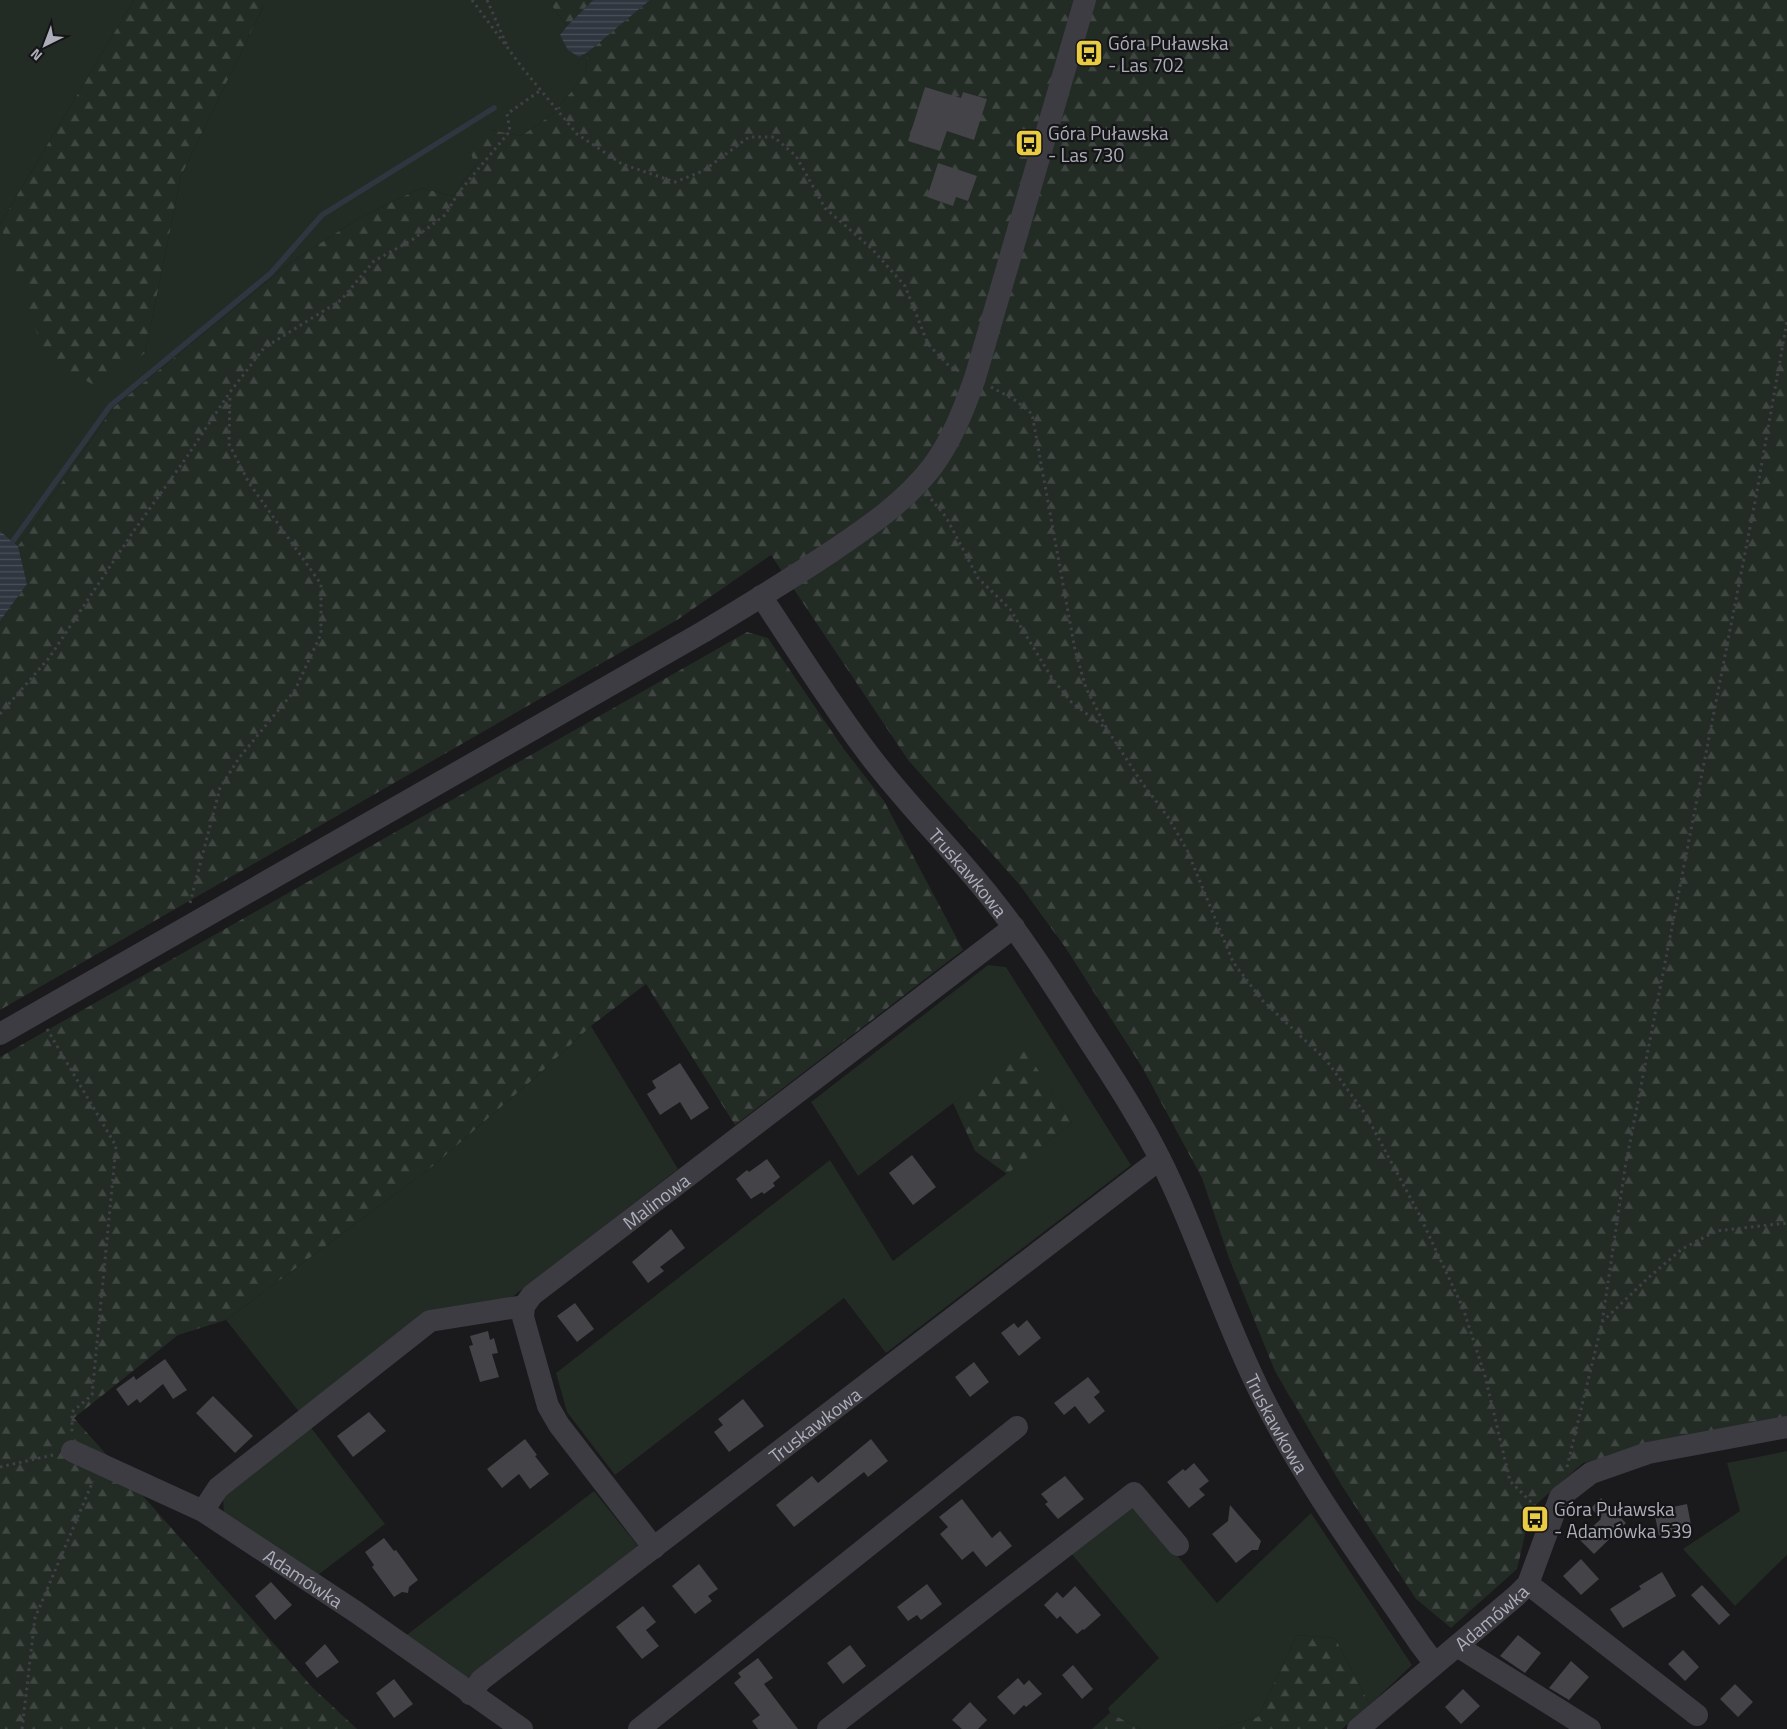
<svg xmlns="http://www.w3.org/2000/svg" width="1787" height="1729" font-family="'Titillium Web',sans-serif">
	<style>
		.grass { fill: #232b25 }
		.forest { fill: url(#forest-firs) }
		.water { fill: url(#water-rules) }
		.lines { fill: none; stroke-linecap: round; stroke-linejoin: round }
		.stream { stroke: #30363f; stroke-width: 5.5 }
		.building { fill: #444348 }
		.path { stroke: #404147; stroke-width: 3; stroke-dasharray: 2.5 4; stroke-linecap: butt }
		.minor { stroke: #3c3c42; stroke-width: 22 }
		.labels { text-anchor: middle; dominant-baseline: central; stroke-width: 4.5; stroke-linejoin: round; paint-order: stroke }
		.poi-label { font-size: 19px; fill: #acaeba; stroke: #151416; text-anchor: start }
		.street-label { font-size: 19px; fill: #acaeba; stroke: #151416 }
	</style>
	<defs>
		<pattern id="forest-firs" width="22" height="20" patternUnits="userSpaceOnUse" patternTransform="scale(1.25)"><rect width="22" height="20" fill="#232b25"/><path d="M5 1l3.5 6h-7zM16 11l3.5 6h-7z" fill="#404743"/></pattern>
		<pattern id="water-rules" width="6" height="5" patternUnits="userSpaceOnUse" patternTransform="scale(1.25)"><rect width="6" height="5" fill="#30363f"/><path d="M0 2.5h6" fill="none" stroke="#4b5159"/></pattern>
	</defs>
	<rect width="100%" height="100%" fill="#1a191b"/>
	<!-- grass -->
	<path class="grass" d="M 0,0 L 134,0 L 0,224 L 145,353 L 181,176 L 265,3 L 265,0 L 556,0 L 551,5 L 567,26 L 560,35 L 579,57 L 588,52 L 585,75 L 553,114 L 521,136 L 491,130 L 475,166 L 453,196 L 421,188 L 359,218 L 290,263 L 114,407 L 18,546 L 0,531 Z
		M 988,965 L 1006,967 L 1131,1165 L 886,1353 L 844,1298 L 615,1475 L 567,1412 L 556,1373 L 830,1160 L 893,1261 L 1072,1123 L 1024,1049 L 858,1176 L 811,1102 Z
		M 591,1026 L 678,1169 L 507,1301 L 424,1315 L 300,1413 L 226,1320 L 433,1166 L 538,1075 Z
		M 309,1425 L 385,1524 L 314,1578 L 224,1520 L 223,1494 Z
		M 1787,1451 L 1787,1555 L 1735,1606 L 1683,1549 L 1740,1511 L 1727,1463 Z
		M 594,1491 L 638,1546 L 467,1678 L 404,1637 Z
		M 1133,1503 L 1217,1603 L 1311,1513 L 1412,1665 L 1370,1705 L 1335,1638 L 1297,1635 L 1258,1717 L 1216,1729 L 1141,1729 L 1110,1713 L 1108,1708 L 1159,1658 L 1070,1552 Z"/>
	<!-- forest -->
	<path class="forest" d="M 134,0 L 265,0 L 265,3 L 181,176 L 145,353 L 97,387 L 45,357 L 0,224 Z
		M 556,0 L 593,0 L 567,26 L 551,5 Z
		M 650,0 L 1787,0 L 1787,1417 L 1583,1463 L 1531,1509 L 1517,1569 L 1451,1628 L 1416,1599 L 1342,1486 L 1275,1371 L 1229,1258 L 1202,1178 L 1142,1067 L 1065,947 L 1019,884 L 908,760 L 771,555 L 677,620 L 0,1010 L 0,621 L 27,584 L 18,546 L 114,407 L 290,263 L 359,218 L 421,188 L 453,196 L 475,166 L 468,144 L 491,130 L 521,136 L 553,114 L 585,75 L 588,52 Z
		M 747,632 L 768,638 L 843,748 L 884,801 L 963,950 L 735,1125 L 646,984 L 591,1026 L 538,1075 L 433,1166 L 226,1320 L 178,1335 L 74,1418 L 313,1688 L 357,1729 L 0,1729 L 0,1057 Z
		M 1024,1048 L 1072,1123 L 1007,1174 L 975,1151 L 953,1103 Z
		M 1297,1635 L 1335,1638 L 1370,1705 L 1342,1729 L 1216,1729 L 1258,1717 Z
		M 1110,1713 L 1141,1729 L 1092,1729 Z"/>
	<!-- water -->
	<path class="water" d="M 593,0 L 650,0 L 588,52 L 579,57 L 568,50 L 560,35 L 567,26 Z
		M 0,531 L 18,546 L 27,584 L 0,621 Z"/>
	<g class="lines">
		<!-- stream -->
		<path class="stream" d="M 13,541 L 110,406 L 271,273 L 322,215 L 494,108"/>
	</g>
	<!-- building -->
	<path class="building" d="M 925,87 L 961,98 L 963,92 L 987,99 L 974,140 L 947,131 L 940,151 L 908,141 Z
		M 938,163 L 977,176 L 968,201 L 956,197 L 953,206 L 927,197 Z
		M 680,1063 L 709,1108 L 691,1120 L 680,1102 L 660,1115 L 647,1094 L 656,1088 L 652,1081 Z
		M 912,1155 L 936,1187 L 913,1205 L 889,1173 Z
		M 767,1159 L 780,1177 L 773,1183 L 775,1186 L 764,1194 L 762,1192 L 751,1199 L 736,1179 L 747,1170 L 749,1172 Z
		M 671,1229 L 685,1248 L 660,1267 L 664,1271 L 648,1283 L 632,1262 Z
		M 575,1303 L 594,1329 L 577,1342 L 557,1316 Z
		M 1027,1320 L 1041,1338 L 1019,1356 L 1001,1333 L 1014,1323 L 1018,1328 Z
		M 488,1331 L 490,1340 L 494,1338 L 498,1353 L 492,1354 L 499,1377 L 480,1382 L 469,1346 L 473,1345 L 470,1336 Z
		M 165,1359 L 187,1390 L 173,1399 L 163,1384 L 140,1403 L 137,1399 L 128,1406 L 116,1389 L 134,1376 L 136,1380 Z
		M 974,1362 L 989,1382 L 970,1397 L 955,1377 Z
		M 1088,1377 L 1100,1392 L 1094,1397 L 1105,1411 L 1089,1424 L 1075,1406 L 1064,1415 L 1054,1403 Z
		M 213,1396 L 253,1436 L 235,1453 L 196,1413 Z
		M 743,1399 L 764,1426 L 729,1452 L 714,1432 L 723,1425 L 718,1419 Z
		M 369,1412 L 386,1431 L 353,1457 L 337,1436 Z
		M 525,1439 L 537,1455 L 535,1456 L 549,1474 L 530,1489 L 519,1474 L 502,1488 L 487,1469 Z
		M 871,1439 L 888,1461 L 868,1477 L 864,1472 L 794,1527 L 776,1505 L 812,1476 L 818,1483 Z
		M 1194,1463 L 1209,1481 L 1199,1489 L 1205,1495 L 1189,1508 L 1167,1482 L 1183,1469 L 1185,1471 Z
		M 1065,1476 L 1084,1499 L 1058,1519 L 1045,1504 L 1048,1502 L 1041,1494 Z
		M 1601,1498 L 1626,1523 L 1594,1554 L 1579,1539 L 1601,1519 L 1591,1508 Z
		M 962,1499 L 992,1538 L 1000,1531 L 1012,1546 L 986,1567 L 973,1551 L 962,1560 L 940,1534 L 948,1527 L 939,1517 Z
		M 1687,1504 L 1692,1530 L 1659,1536 L 1654,1511 Z
		M 1230,1505 L 1261,1541 L 1258,1550 L 1252,1550 L 1236,1563 L 1212,1534 L 1228,1521 Z
		M 384,1538 L 394,1551 L 396,1550 L 418,1580 L 409,1587 L 408,1593 L 402,1592 L 394,1597 L 372,1567 L 374,1565 L 365,1552 Z
		M 1581,1559 L 1599,1579 L 1581,1595 L 1563,1576 Z
		M 699,1564 L 718,1589 L 708,1596 L 712,1601 L 695,1614 L 672,1586 Z
		M 1662,1572 L 1676,1596 L 1623,1628 L 1610,1609 L 1641,1589 L 1639,1586 Z
		M 271,1582 L 292,1605 L 275,1620 L 255,1596 Z
		M 927,1584 L 942,1604 L 921,1620 L 917,1615 L 908,1621 L 897,1607 Z
		M 1702,1585 L 1730,1615 L 1719,1625 L 1691,1595 Z
		M 1075,1586 L 1101,1615 L 1084,1630 L 1083,1629 L 1077,1634 L 1060,1616 L 1057,1619 L 1044,1605 L 1057,1592 L 1063,1598 Z
		M 643,1606 L 656,1622 L 646,1630 L 659,1646 L 642,1659 L 616,1627 Z
		M 1518,1635 L 1541,1653 L 1525,1673 L 1500,1656 Z
		M 325,1644 L 339,1662 L 317,1678 L 305,1663 Z
		M 850,1645 L 866,1666 L 843,1684 L 827,1663 Z
		M 1683,1650 L 1699,1667 L 1685,1681 L 1668,1664 Z
		M 758,1658 L 773,1678 L 764,1684 L 798,1729 L 758,1729 L 752,1721 L 760,1715 L 734,1683 L 741,1677 L 738,1673 Z
		M 1571,1661 L 1589,1677 L 1569,1700 L 1549,1688 Z
		M 1073,1665 L 1093,1689 L 1082,1699 L 1062,1675 Z
		M 1018,1678 L 1024,1685 L 1029,1680 L 1042,1694 L 1026,1707 L 1024,1705 L 1014,1715 L 997,1697 Z
		M 394,1679 L 413,1704 L 394,1718 L 376,1693 Z
		M 1735,1684 L 1753,1702 L 1738,1717 L 1720,1699 Z
		M 1463,1689 L 1480,1706 L 1461,1724 L 1445,1707 Z
		M 970,1702 L 987,1720 L 978,1729 L 962,1729 L 952,1720 Z"/>
	<g class="lines">
		<!-- path -->
		<path class="path" d="M 472,0 L 524,70 L 577,134 L 622,164 L 675,182 L 703,171 L 749,137 L 774,137 L 796,156 L 825,208 L 872,249 L 905,286 L 928,344 L 950,367 L 959,371
			M 487,0 L 508,48
			M 991,387 L 1015,400 L 1032,414 L 1075,650 L 1086,688 L 1107,729 L 1140,780 L 1168,817 L 1187,850 L 1233,962 L 1262,1000 L 1326,1060 L 1366,1115 L 1418,1212 L 1463,1308 L 1485,1376 L 1510,1481 L 1535,1506
			M 931,499 L 946,517 L 978,578 L 1010,609 L 1052,678 L 1072,703 L 1107,729
			M 0,714 L 49,658 L 133,532 L 186,458 L 230,392 L 264,348 L 341,300 L 374,261 L 412,240 L 445,215 L 459,192 L 510,131 L 507,114 L 541,90
			M 190,903 L 220,788 L 239,758 L 295,690 L 321,634 L 321,584 L 249,483 L 229,444 L 230,394
			M 47,1029 L 116,1146 L 92,1395 L 72,1412 L 72,1432
			M 1602,1322 L 1648,1278 L 1682,1249 L 1716,1231 L 1787,1223
			M 0,1467 L 53,1455
			M 1567,1467 L 1602,1323 L 1625,1168 L 1755,502 L 1787,321
			M 22,1729 L 35,1618 L 93,1481"/>
		<!-- minor -->
		<g class="minor">
			<path id="s1" d="M 761,596 C 797,650 831,705 870,756 C 908,806 953,850 992,899 C 1023,938 1050,980 1077,1022 C 1096,1052 1116,1081 1134,1112 C 1189,1201 1215,1303 1262,1396 C 1306,1484 1365,1563 1420,1644 L 1435,1664"/>
			<path d="M 0,1034 L 703,632 C 746,606 789,580 831,552 C 868,527 905,502 932,467 C 952,440 964,409 975,378 L 1085,0"/>
			<path id="s2" d="M 72,1451 L 203,1511 L 356,1612 L 522,1729"/>
			<path d="M 203,1511 L 218,1488 L 430,1321 L 524,1306"/>
			<path id="s3" d="M 654,1548 L 559,1425 L 548,1406 L 523,1317 L 524,1306 L 532,1295 L 1014,927"/>
			<path d="M 1528,1584 L 1697,1715"/>
			<path d="M 1457,1646 L 1590,1729"/>
			<path id="s4" d="M 470,1694 L 481,1680 L 1160,1159"/>
			<path d="M 639,1729 L 1017,1427"/>
			<path d="M 828,1729 L 1134,1493 L 1178,1545"/>
			<path id="s5" d="M 1358,1729 L 1516,1596 L 1528,1584 L 1560,1497 L 1591,1473 L 1648,1453 L 1787,1427"/>
		</g>
	</g>
	<!-- icons -->
	<defs>
		<g id="bus-square" transform="scale(1.4375)"><rect x="-9" y="-9" width="18" height="18" rx="4" fill="#e9cc43" stroke="#151416"/><path d="M-5-6H5V4H4V6H2V4H-2V6H-4V4H-5ZM-3.5-4V0h7V-4ZM-3.5 1.2v1.5H-2V1.2ZM2 1.2v1.5H3.5V1.2Z" fill="#111"/></g>
	</defs>
	<g fill-rule="evenodd">
		<use href="#bus-square" x="1089" y="53"/>
		<use href="#bus-square" x="1029" y="143"/>
		<use href="#bus-square" x="1535" y="1519"/>
	</g>
	<g class="labels">
		<!-- poi labels -->
		<g class="poi-label">
			<text x="1108" y="42">Góra Puławska<tspan x="1108" dy="22">- Las 702</tspan></text>
			<text x="1048" y="132">Góra Puławska<tspan x="1048" dy="22">- Las 730</tspan></text>
			<text x="1554" y="1508">Góra Puławska<tspan x="1554" dy="22">- Adamówka 539</tspan></text>
		</g>
		<!-- street labels -->
		<g class="street-label">
			<text stroke="none"><textPath href="#s1" startOffset="346">Truskawkowa</textPath></text>
			<text stroke="none"><textPath href="#s3" startOffset="450">Malinowa</textPath></text>
			<text stroke="none"><textPath href="#s1" startOffset="981">Truskawkowa</textPath></text>
			<text stroke="none"><textPath href="#s4" startOffset="438">Truskawkowa</textPath></text>
			<text stroke="none"><textPath href="#s2" startOffset="265">Adamówka</textPath></text>
			<text stroke="none"><textPath href="#s5" startOffset="174">Adamówka</textPath></text>
		</g>
	</g>
	<!-- north arrow -->
	<g transform="translate(45 45) rotate(222)" stroke="#151416" stroke-width="4" paint-order="stroke">
	<path d="M0-4L9 19L0 12L-9 19Z" fill="#acaeba"/>
	<text y="-8" font-size="14" font-weight="bold" text-anchor="middle" fill="#acaeba">N</text>
	</g>
</svg>
